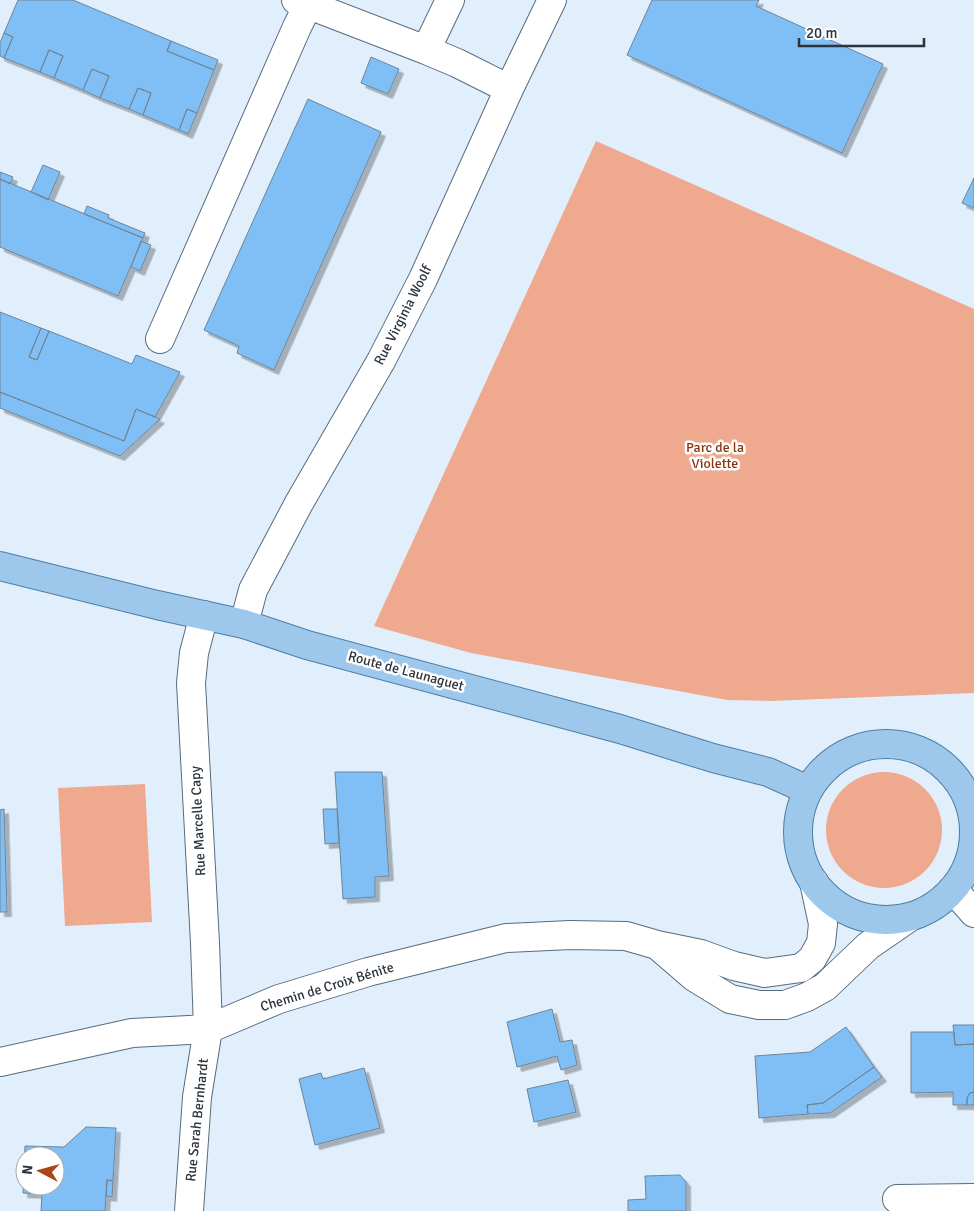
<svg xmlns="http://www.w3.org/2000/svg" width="974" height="1211" font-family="Signika,sans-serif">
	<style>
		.green { fill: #efa98e }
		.building { fill: #80bff5; stroke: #6e8497; fill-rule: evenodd; filter: url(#shadow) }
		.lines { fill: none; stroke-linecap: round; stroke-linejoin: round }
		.minor-casing { stroke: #576b7e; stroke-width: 30 }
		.major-casing { stroke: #4c7da5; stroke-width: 30 }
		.minor { stroke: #fff; stroke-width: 28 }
		.major { stroke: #9ec8eb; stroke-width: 28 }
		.labels { text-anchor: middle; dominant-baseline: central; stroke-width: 5; stroke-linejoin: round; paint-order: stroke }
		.street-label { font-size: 14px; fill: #2b343c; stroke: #fff }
		.park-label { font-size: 14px; fill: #88340d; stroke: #fff }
	</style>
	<defs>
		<filter id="shadow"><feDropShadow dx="4.5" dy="4.5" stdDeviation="0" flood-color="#0004"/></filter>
	</defs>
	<rect width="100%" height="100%" fill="#e1effc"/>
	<!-- green -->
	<path class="green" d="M 596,141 L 974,309 L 974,693 L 771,701 L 727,700 L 471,653 L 374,626 Z
		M826 830a58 58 0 1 1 116 0a58 58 0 1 1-116 0Z
		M 145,784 L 152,922 L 65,926 L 58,788 Z"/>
	<!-- building -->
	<path class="building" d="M 18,0 L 73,0 L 171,41 L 167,51 L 214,70 L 197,113 L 187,109 L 179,130 L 143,115 L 151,93 L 138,88 L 129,109 L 100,98 L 109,76 L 92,69 L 83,90 L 54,78 L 63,56 L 49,50 L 40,72 L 4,58 L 13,37 L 4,33 Z
		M 652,0 L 759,0 L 756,6 L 883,64 L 842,153 L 627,55 Z
		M 4,33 L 13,37 L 4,58 L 0,56 L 0,43 Z
		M 171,41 L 218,60 L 214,70 L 167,51 Z
		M 49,50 L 63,56 L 54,78 L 40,72 Z
		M 371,57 L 399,69 L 388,94 L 361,83 Z
		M 92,69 L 109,76 L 100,98 L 83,90 Z
		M 138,88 L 151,93 L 143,115 L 129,109 Z
		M 308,99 L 381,132 L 274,370 L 237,353 L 239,346 L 204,330 Z
		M 187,109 L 197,113 L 188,134 L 179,130 Z
		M 43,165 L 60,172 L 48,200 L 31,192 Z
		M 0,172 L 13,177 L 10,184 L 0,179 Z
		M 974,178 L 974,208 L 962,203 Z
		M 0,179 L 143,238 L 118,296 L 0,247 Z
		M 87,206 L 109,215 L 108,218 L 145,233 L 143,238 L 84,214 Z
		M 141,241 L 151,245 L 140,271 L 131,267 Z
		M 0,312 L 41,328 L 29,357 L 37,360 L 49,331 L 132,364 L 136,355 L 180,372 L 155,417 L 136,409 L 124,441 L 0,392 Z
		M 41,328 L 49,331 L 37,360 L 29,357 Z
		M 0,392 L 124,441 L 136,409 L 160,419 L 120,456 L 0,408 Z
		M 335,772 L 382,772 L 389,876 L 375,877 L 375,897 L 343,899 Z
		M 4,809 L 7,912 L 0,912 L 0,810 Z
		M 323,809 L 337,809 L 339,843 L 325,844 Z
		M 552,1009 L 560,1042 L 572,1040 L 577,1065 L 561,1070 L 557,1056 L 517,1067 L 507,1022 Z
		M 953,1025 L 974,1025 L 974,1044 L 955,1045 Z
		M 846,1027 L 874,1067 L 823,1103 L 807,1105 L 808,1114 L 759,1118 L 755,1056 L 810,1052 Z
		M 911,1032 L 954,1032 L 955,1045 L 974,1044 L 974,1092 L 970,1093 L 967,1098 L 967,1105 L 953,1105 L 953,1092 L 911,1093 Z
		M 874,1067 L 882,1077 L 830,1113 L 808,1114 L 807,1105 L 823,1103 Z
		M 364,1068 L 380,1128 L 315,1145 L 299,1079 L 321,1073 L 323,1079 Z
		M 568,1080 L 576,1112 L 534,1122 L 527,1089 Z
		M 974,1092 L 974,1105 L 967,1105 L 967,1098 L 970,1093 Z
		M 86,1127 L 116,1128 L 113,1181 L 107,1180 L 105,1211 L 41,1211 L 42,1194 L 23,1193 L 25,1146 L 64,1147 ZM 25,1156 L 55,1156 L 55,1186 L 25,1186 Z
		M 680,1175 L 686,1182 L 686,1211 L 628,1211 L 628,1200 L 646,1199 L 645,1176 Z
		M 107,1180 L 113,1181 L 112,1197 L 106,1196 Z"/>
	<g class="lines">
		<!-- minor casing -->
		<g class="minor-casing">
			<path id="minor" d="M 296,0 L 426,50 L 457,63 L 509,89
				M 426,50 L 450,0
				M 160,339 L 297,27 L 308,5
				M 244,624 L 253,590 L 299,503 L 381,361 L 423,279 L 509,89 L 552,0
				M 953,889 L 974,913
				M 658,946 L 694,977 L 730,999 L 759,1005 L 785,1005 L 807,997 L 825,987 L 868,946 L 910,917
				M 0,1062 L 132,1033 L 208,1029 L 279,999 L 368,972 L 506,938 L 570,935 L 626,936 L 657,945 L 701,954 L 734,966 L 765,973 L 801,968 L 812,959 L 821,943 L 823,924 L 814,882
				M 897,1199 L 974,1198
				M 189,1211 L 197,1097 L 208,1029 L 205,943 L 191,683 L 194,653 L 204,615"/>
		</g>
		<!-- major casing -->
		<g class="major-casing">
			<path id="major" d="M 0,566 L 157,605 L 244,624 L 307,645 L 620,729 L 713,758 L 768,772 L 808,790
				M798 832a88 88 0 1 1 176 0a88 88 0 1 1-176 0Z"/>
		</g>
		<!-- minor -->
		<use href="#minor" class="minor"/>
		<!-- major -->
		<use href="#major" class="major"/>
	</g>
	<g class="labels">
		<!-- street labels -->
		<g class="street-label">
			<text transform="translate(403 315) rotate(-63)">Rue Virginia Woolf</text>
			<text transform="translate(406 671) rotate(15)">Route de Launaguet</text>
			<text transform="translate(198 821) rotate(-93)">Rue Marcelle Capy</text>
			<text transform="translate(327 987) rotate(-17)">Chemin de Croix Bénite</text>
			<text transform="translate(197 1120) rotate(-84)">Rue Sarah Bernhardt</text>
		</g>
		<!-- park labels -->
		<g class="park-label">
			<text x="715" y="447">Parc de la<tspan x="715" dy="16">Violette</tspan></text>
		</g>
	</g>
	<!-- north arrow -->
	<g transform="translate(40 1171) rotate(276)"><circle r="24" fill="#ffffff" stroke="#aaaeb1"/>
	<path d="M0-4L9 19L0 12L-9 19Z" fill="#ac461a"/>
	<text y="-8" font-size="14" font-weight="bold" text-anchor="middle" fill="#2b343c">N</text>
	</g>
	<!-- scale -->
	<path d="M799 38v8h125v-8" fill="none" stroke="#2b343c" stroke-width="2.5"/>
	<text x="806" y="38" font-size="15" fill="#2b343c" stroke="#ffffff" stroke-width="4" paint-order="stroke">20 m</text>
</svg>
